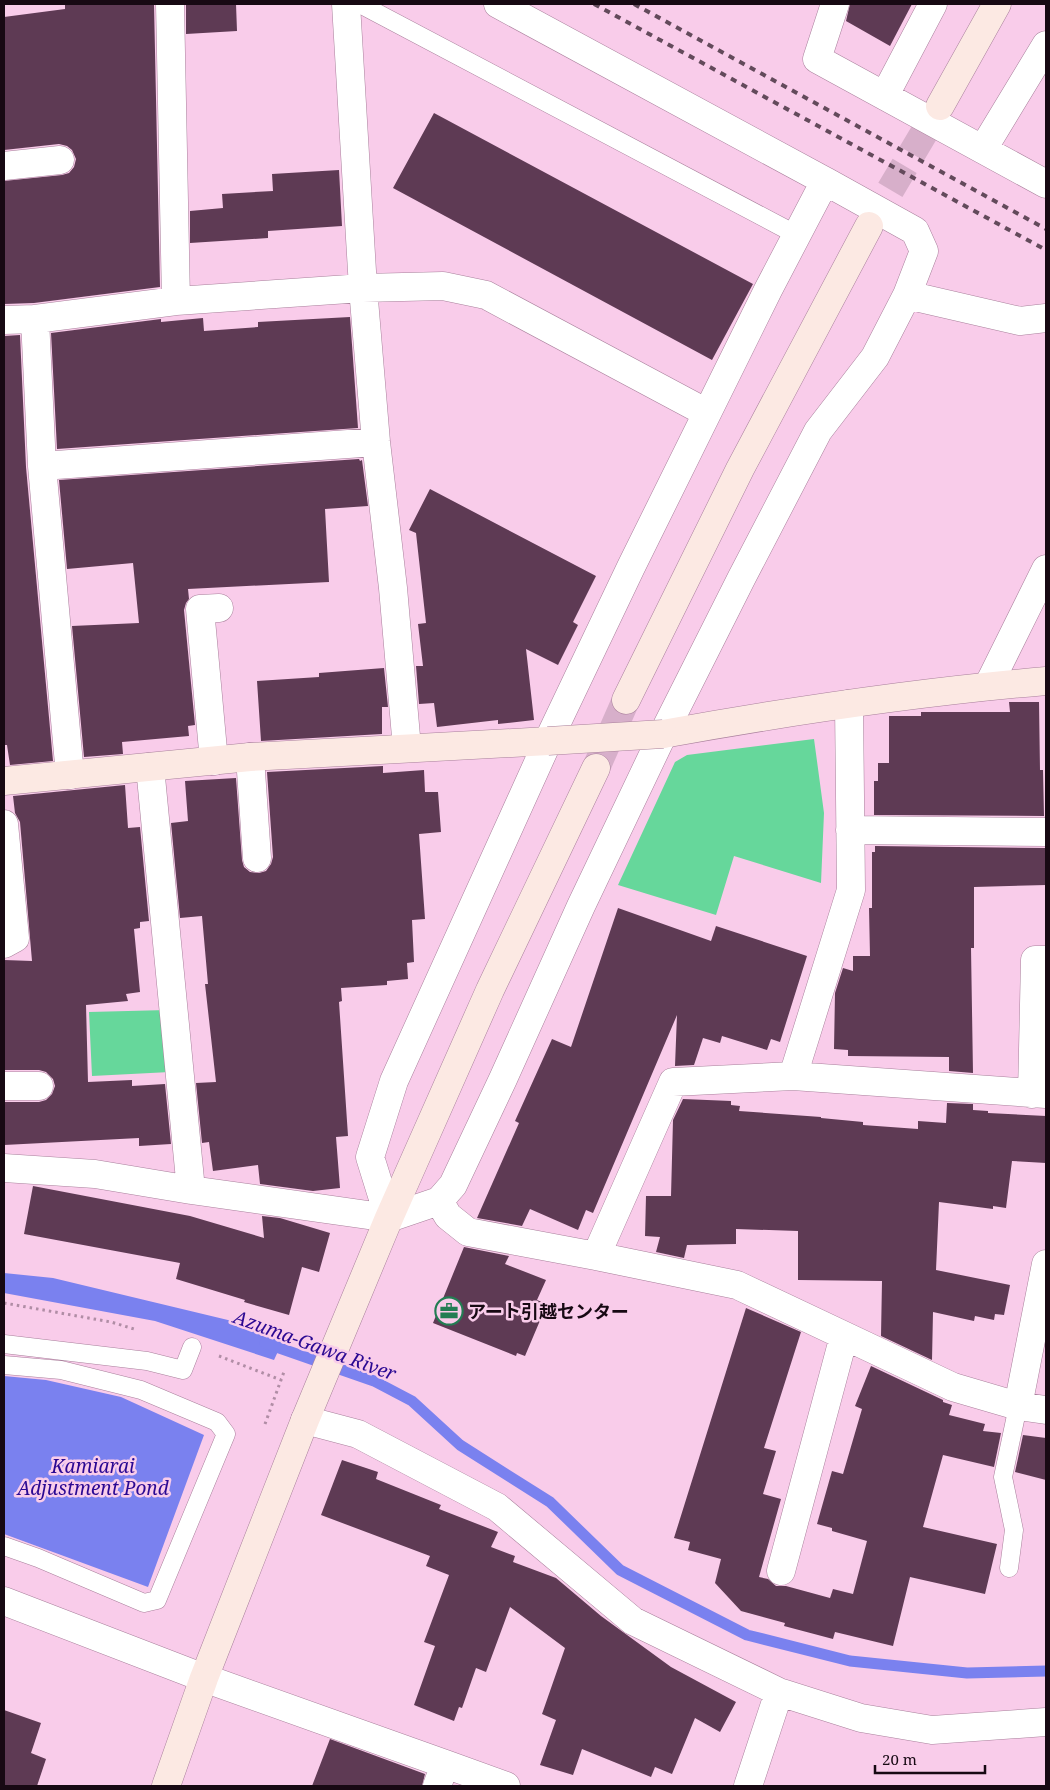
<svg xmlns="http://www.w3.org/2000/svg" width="1050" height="1790" font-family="'Noto Serif','Noto Sans JP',serif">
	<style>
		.green { fill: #66d79b }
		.water { fill: #7a81ef }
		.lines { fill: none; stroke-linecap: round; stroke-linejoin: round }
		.stream { stroke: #7a81ef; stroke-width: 11 }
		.building { fill: #5e3a54 }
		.secondary-tunnel { stroke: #d7afca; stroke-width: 28; stroke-dasharray: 28 14; stroke-linecap: butt }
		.lane-casing { stroke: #a9809c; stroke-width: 19 }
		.street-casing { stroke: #a9809c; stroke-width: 29 }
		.secondary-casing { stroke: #a9809c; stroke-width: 29 }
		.path { stroke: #b08da5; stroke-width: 3; stroke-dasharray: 2.5 4; stroke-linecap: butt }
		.lane { stroke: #fff; stroke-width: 18 }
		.street { stroke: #fff; stroke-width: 28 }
		.secondary { stroke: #fce9e3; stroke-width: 28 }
		.rail { stroke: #634a5b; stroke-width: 4; stroke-dasharray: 6 6; stroke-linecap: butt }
		.secondary-bridge-casing { stroke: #a9809c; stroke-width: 29; stroke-linecap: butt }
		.secondary-bridge { stroke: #fce9e3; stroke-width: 28 }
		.labels { text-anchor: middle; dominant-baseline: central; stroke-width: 5; stroke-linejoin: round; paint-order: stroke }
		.poi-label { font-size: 18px; font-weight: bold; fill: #170913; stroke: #f9ccea; text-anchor: start }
		.water-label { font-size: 19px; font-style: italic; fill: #2a0892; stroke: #f9ccea }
	</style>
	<rect width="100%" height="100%" fill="#f9ccea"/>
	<!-- green -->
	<path class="green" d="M 814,739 L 824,813 L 821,883 L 734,856 L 716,915 L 618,885 L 675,762 L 687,755 Z
		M 167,1010 L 170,1072 L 92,1076 L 89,1012 Z"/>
	<!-- water -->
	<path class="water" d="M 4,1273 L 53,1278 L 286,1334 L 274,1360 L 155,1321 L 4,1293 Z
		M 4,1376 L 46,1380 L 121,1397 L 204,1435 L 148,1587 L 4,1534 Z"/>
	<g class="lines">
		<!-- stream -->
		<path class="stream" d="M 265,1343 L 374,1381 L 412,1401 L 460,1445 L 550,1502 L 620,1570 L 747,1635 L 850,1661 L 967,1673 L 1046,1671"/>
	</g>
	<!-- building -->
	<path class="building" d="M 65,4 L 154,4 L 160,287 L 34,303 L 4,304 L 4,181 L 62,175 L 69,173 L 74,167 L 76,159 L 72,150 L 67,146 L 59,144 L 4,150 L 4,17 L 65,9 Z
		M 186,4 L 236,4 L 237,31 L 186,34 Z
		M 850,4 L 912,4 L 890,46 L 846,21 Z
		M 434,113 L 753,284 L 712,360 L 393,188 Z
		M 339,170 L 342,226 L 268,231 L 268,238 L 190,243 L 190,211 L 223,208 L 222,194 L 273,191 L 272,174 Z
		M 350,317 L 358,428 L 57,449 L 51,333 L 161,319 L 161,322 L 203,318 L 204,331 L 258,327 L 258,322 Z
		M 20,335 L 26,467 L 53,761 L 10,765 L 7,745 L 4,745 L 4,336 Z
		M 359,459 L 360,461 L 362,460 L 368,506 L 325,509 L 329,582 L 188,589 L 189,599 L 186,603 L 184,610 L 195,725 L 188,726 L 189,736 L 122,742 L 123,754 L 84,757 L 72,626 L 139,623 L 133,563 L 67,569 L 59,480 Z
		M 430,489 L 596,576 L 573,622 L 578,625 L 558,665 L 526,649 L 534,720 L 498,724 L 498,720 L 437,727 L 434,703 L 419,704 L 416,666 L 423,666 L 418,624 L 426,623 L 416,533 L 409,530 Z
		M 384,668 L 388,707 L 382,707 L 382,734 L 261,741 L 257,681 L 319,677 L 319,673 Z
		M 1009,702 L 1039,702 L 1040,770 L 1043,770 L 1044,816 L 874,815 L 874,781 L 878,781 L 878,763 L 889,763 L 889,716 L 921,716 L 921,712 L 1010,712 Z
		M 383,766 L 383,773 L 424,770 L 425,792 L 438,792 L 441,832 L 419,834 L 425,919 L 412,920 L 414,962 L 407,963 L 408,979 L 387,981 L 387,985 L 341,988 L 342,1001 L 339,1002 L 348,1136 L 336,1137 L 340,1188 L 313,1191 L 260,1184 L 258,1165 L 213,1171 L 209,1142 L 202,1143 L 196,1083 L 216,1082 L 205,984 L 208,984 L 202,916 L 180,918 L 171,823 L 188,821 L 185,781 L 236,778 L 242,860 L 244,867 L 250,872 L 259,873 L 266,871 L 271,864 L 273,857 L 267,772 Z
		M 125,785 L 128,828 L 140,827 L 149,921 L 140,922 L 140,928 L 134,929 L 140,992 L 126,994 L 128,1001 L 86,1005 L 88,1082 L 132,1080 L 132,1086 L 165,1084 L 171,1144 L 139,1146 L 139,1138 L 4,1145 L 4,1102 L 39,1102 L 46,1100 L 52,1094 L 55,1086 L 53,1079 L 46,1072 L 39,1070 L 4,1070 L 4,960 L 32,961 L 20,822 L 15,813 L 13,796 Z
		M 875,846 L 1046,848 L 1046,885 L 974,887 L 974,948 L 971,948 L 973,1073 L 949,1071 L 949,1057 L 848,1056 L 848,1050 L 834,1049 L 835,993 L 843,968 L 853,971 L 853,956 L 870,956 L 869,908 L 872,908 L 872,852 L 875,852 Z
		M 618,908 L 711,941 L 716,926 L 807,956 L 780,1042 L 771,1039 L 767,1050 L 722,1036 L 720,1043 L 703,1038 L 694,1065 L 675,1066 L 677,1015 L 593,1213 L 586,1210 L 578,1230 L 530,1209 L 522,1226 L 477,1218 L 519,1123 L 515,1121 L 552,1039 L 571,1047 Z
		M 683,1099 L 731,1101 L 731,1105 L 740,1106 L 739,1111 L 821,1117 L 821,1118 L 863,1122 L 863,1125 L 918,1129 L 918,1121 L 946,1123 L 947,1103 L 973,1104 L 973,1110 L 988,1111 L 988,1113 L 1046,1116 L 1046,1163 L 1012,1161 L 1006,1208 L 993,1206 L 993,1209 L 939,1202 L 936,1270 L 1010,1285 L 1004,1315 L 995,1314 L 994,1320 L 975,1316 L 974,1321 L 933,1312 L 932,1360 L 881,1336 L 882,1281 L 798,1280 L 798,1231 L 736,1229 L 736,1244 L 687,1245 L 684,1258 L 656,1252 L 660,1237 L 645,1236 L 646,1196 L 671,1196 L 673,1120 Z
		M 33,1186 L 190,1216 L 264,1238 L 262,1216 L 280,1218 L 330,1233 L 319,1272 L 302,1267 L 289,1315 L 244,1302 L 245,1300 L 176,1279 L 180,1263 L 24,1234 Z
		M 464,1247 L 509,1256 L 505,1264 L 546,1280 L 537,1300 L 547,1304 L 525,1356 L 517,1353 L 516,1356 L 433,1323 Z
		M 746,1308 L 801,1332 L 764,1448 L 776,1451 L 763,1494 L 781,1499 L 759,1577 L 768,1579 L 776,1586 L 786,1586 L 830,1598 L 833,1589 L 853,1594 L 867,1541 L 832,1531 L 832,1528 L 817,1524 L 832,1471 L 843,1474 L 862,1409 L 855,1406 L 871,1366 L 943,1400 L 943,1402 L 952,1405 L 949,1415 L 985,1424 L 983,1431 L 1001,1433 L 994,1467 L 943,1455 L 923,1527 L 997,1544 L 985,1594 L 910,1577 L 893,1646 L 835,1632 L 833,1639 L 784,1626 L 785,1623 L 741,1611 L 715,1583 L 721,1559 L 688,1550 L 690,1542 L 674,1538 Z
		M 1023,1435 L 1046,1438 L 1046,1480 L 1015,1472 Z
		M 342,1460 L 378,1472 L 376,1479 L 441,1505 L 439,1509 L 498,1532 L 491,1547 L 515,1556 L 513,1562 L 556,1578 L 601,1616 L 671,1667 L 736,1702 L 720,1732 L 695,1718 L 672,1774 L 655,1767 L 651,1777 L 582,1749 L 573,1775 L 540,1765 L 556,1720 L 542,1714 L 565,1648 L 510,1607 L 486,1672 L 476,1668 L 462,1708 L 459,1707 L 454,1721 L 414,1705 L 435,1646 L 424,1642 L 449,1575 L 426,1566 L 430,1556 L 321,1515 Z
		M 4,1710 L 41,1723 L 31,1753 L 46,1759 L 37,1786 L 4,1786 Z
		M 330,1739 L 425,1774 L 422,1786 L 312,1786 Z"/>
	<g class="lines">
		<!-- secondary-tunnel -->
		<path class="secondary-tunnel" d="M 869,226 L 940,106
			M 596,768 L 626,700"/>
		<!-- lane casing -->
		<g class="lane-casing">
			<path id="lane" d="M 360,4 L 797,235
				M 4,1344 L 147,1361 L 183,1370 L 192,1347
				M 4,1365 L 61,1370 L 141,1390 L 217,1422 L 226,1434 L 157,1600 L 144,1603 L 38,1558 L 4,1546
				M 1009,1568 L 1014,1530 L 1003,1477 L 1018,1406"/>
		</g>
		<!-- street casing -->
		<g class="street-casing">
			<path id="street" d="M 170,4 L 176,301
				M 346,4 L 363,288 L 376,442 L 393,588 L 407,748
				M 498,4 L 825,181
				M 835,4 L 817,59 L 1046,184
				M 885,95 L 933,4
				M 983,149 L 1046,45
				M 4,166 L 60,160
				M 907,295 L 1020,321 L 1046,318
				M 4,320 L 35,319
				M 42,466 L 376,442
				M 988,686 L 1046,569
				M 250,757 L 257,858
				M 214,761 L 200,609 L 219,608
				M 150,767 L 191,1190
				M 70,775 L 42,466 L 35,319 L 176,301 L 363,288 L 443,286 L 486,295 L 707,413
				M 4,824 L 15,938 L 4,944
				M 850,830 L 1046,832
				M 793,1076 L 851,890 L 849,704
				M 4,1086 L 39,1086
				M 1032,1094 L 1035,960 L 1046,960
				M 4,1168 L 95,1174 L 191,1190 L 389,1218 L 439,1201 L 453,1185 L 503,1079 L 581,906 L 663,734 L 741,579 L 818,431 L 875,357 L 907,295 L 924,251 L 915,231 L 825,181 L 768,290 L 631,567 L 548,741 L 394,1081 L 370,1157 L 389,1218
				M 439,1201 L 448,1216 L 468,1232 L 596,1256 L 673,1082 L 793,1076 L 1046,1094
				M 596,1256 L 737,1285 L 953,1387 L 1018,1406 L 1046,1410
				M 1018,1406 L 1046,1264
				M 305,1420 L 358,1434 L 497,1507 L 633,1621 L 779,1692 L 748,1786
				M 781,1571 L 844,1336
				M 4,1601 L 204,1678 L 445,1764 L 437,1786
				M 779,1692 L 861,1718 L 932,1730 L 1046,1722
				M 445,1764 L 506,1786"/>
		</g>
		<!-- secondary casing -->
		<g class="secondary-casing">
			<path id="secondary" d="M 940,106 L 997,4
				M 626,700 L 740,469 L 869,226
				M 663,734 C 790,711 918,692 1046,681
				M 4,781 L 250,757 L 548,741
				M 166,1786 L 204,1678 L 305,1420 L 389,1218 L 490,990 L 596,768"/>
		</g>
		<!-- path -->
		<path class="path" d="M 4,1303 L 111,1322 L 134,1329
			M 219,1356 L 281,1380
			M 265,1424 L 285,1369"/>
		<!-- lane -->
		<use href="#lane" class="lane"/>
		<!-- street -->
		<use href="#street" class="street"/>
		<!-- secondary -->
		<use href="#secondary" class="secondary"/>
		<!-- rail -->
		<path class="rail" d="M 594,4 L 1046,250
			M 634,4 L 1046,229"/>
		<!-- secondary-bridge casing -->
		<g class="secondary-bridge-casing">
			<path id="secondary-bridge" d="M 548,741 L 663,734"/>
		</g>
		<!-- secondary-bridge -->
		<use href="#secondary-bridge" class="secondary-bridge"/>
	</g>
	<!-- icons -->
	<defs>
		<g id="office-ring" transform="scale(1.4375)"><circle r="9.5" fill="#f9ccea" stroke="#237d53" stroke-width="1.5"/><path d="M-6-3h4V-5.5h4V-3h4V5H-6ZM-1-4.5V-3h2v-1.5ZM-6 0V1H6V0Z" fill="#237d53"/></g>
	</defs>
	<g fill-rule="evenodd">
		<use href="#office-ring" x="449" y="1311"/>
	</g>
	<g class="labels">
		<!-- poi labels -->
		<g class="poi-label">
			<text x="468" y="1311">アート引越センター</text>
		</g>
		<!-- water labels -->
		<g class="water-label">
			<text transform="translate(315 1345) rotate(20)">Azuma-Gawa River</text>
			<text x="93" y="1466">Kamiarai<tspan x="93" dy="22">Adjustment Pond</tspan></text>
		</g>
	</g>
	<!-- border -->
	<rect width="1050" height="1790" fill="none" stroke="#170913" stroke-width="10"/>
	<!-- scale -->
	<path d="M875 1765v8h110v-8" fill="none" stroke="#170913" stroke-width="2.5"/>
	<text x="882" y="1765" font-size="15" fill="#170913" stroke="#f9ccea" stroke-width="4" paint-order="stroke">20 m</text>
</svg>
